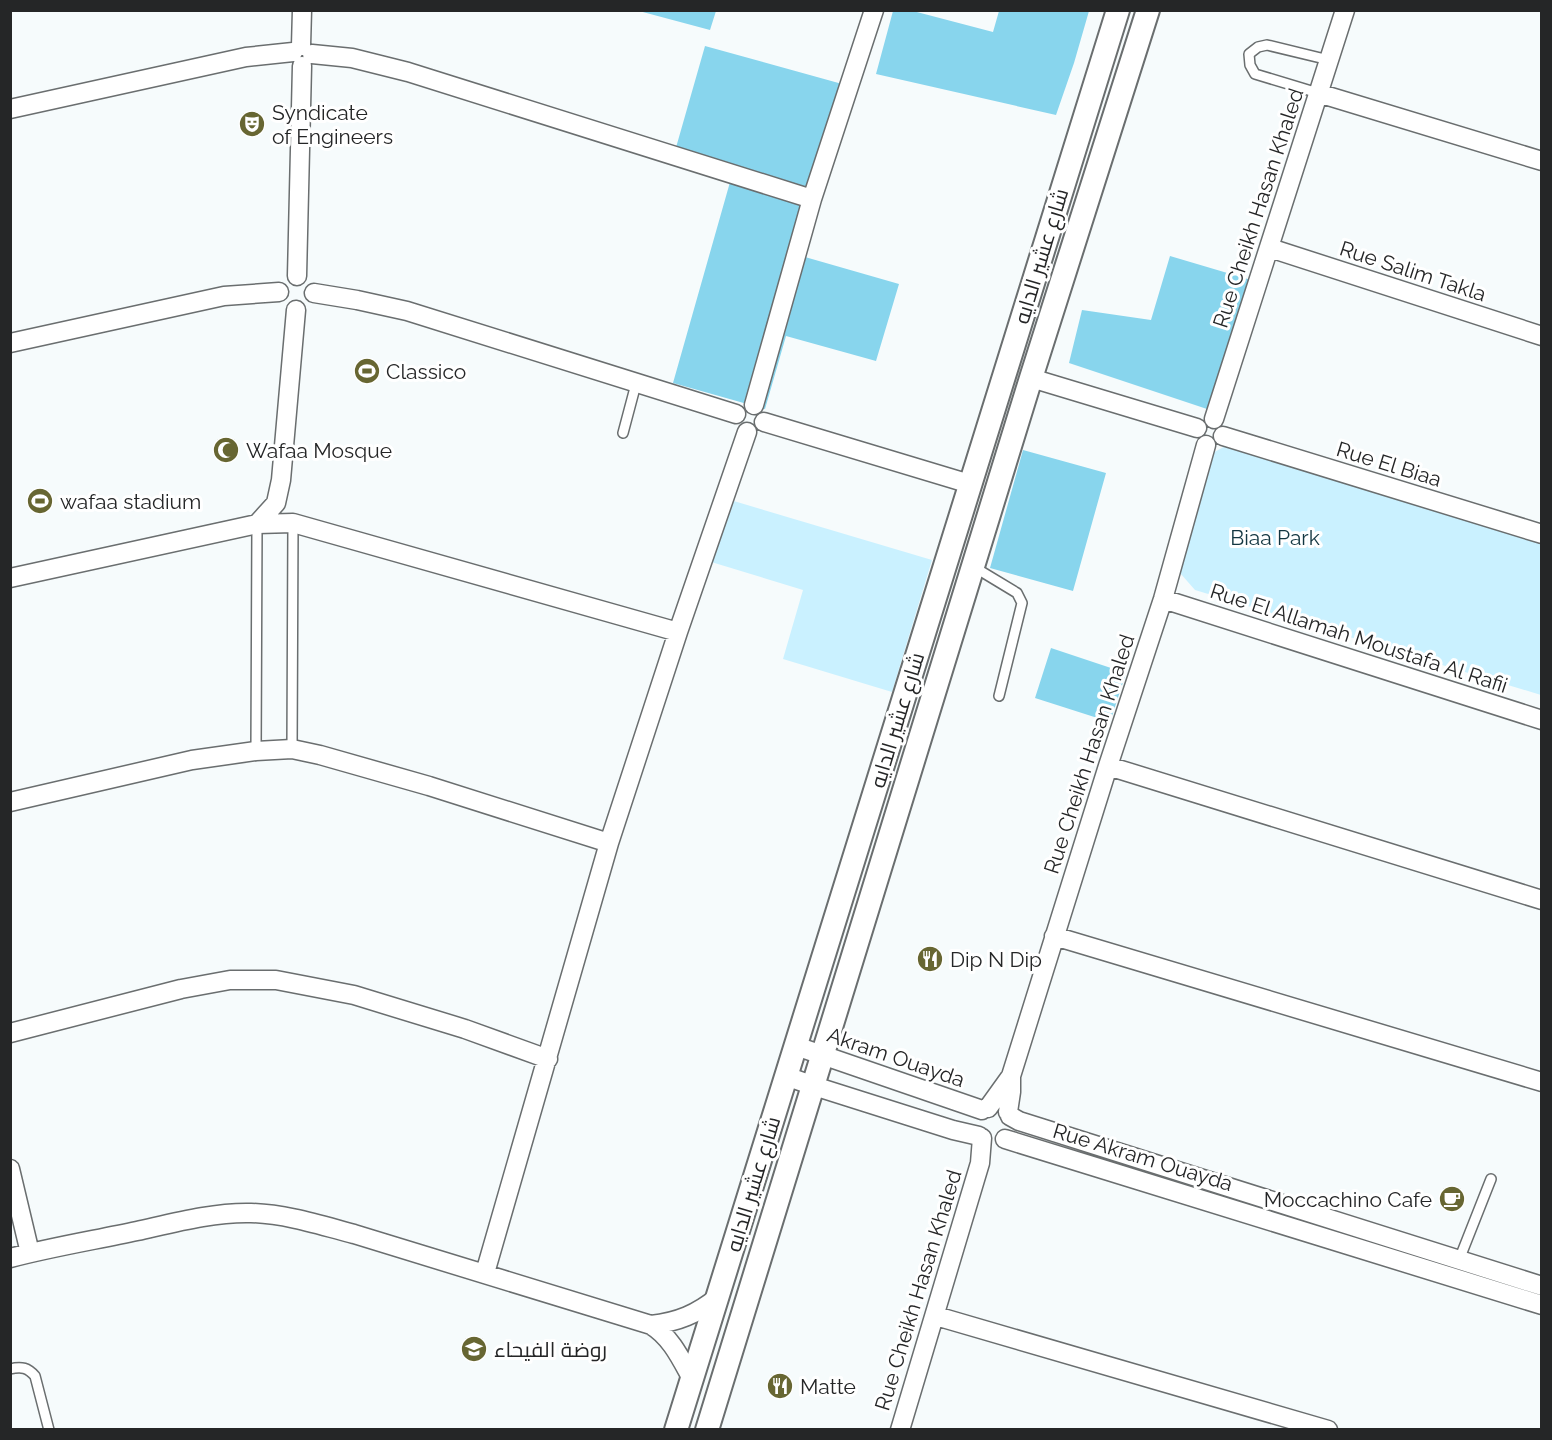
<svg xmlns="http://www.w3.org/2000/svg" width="1552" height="1440" font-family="Raleway,Cairo,sans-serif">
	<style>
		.green { fill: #caf1ff }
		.forest { fill: #88d5ed }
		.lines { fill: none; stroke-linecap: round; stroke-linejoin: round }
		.service-casing { stroke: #6a6e6f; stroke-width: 12 }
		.minor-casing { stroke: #6a6e6f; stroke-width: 21 }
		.tertiary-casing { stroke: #6a6e6f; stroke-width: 26 }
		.service { stroke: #fff; stroke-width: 9 }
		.minor { stroke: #fff; stroke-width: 18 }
		.tertiary { stroke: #fff; stroke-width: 22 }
		.labels { text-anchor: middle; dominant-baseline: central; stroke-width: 6; stroke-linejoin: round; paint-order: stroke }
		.poi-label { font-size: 21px; fill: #252627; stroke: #fff; text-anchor: start }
		.street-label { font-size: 21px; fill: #252627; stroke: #fff }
		.park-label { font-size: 21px; fill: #123641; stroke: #fff }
	</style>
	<rect width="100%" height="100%" fill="#f6fbfc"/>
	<!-- green -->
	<path class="green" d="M 1229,444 L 1541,542 L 1541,695 L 1195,590 L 1173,565 L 1200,460 Z
		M 727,499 L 932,560 L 892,692 L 783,659 L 803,590 L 708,561 Z"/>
	<!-- forest -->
	<path class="forest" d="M 639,11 L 716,11 L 710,30 Z
		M 893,11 L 913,11 L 993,32 L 999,11 L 1089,11 L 1074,63 L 1056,115 L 876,74 Z
		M 705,46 L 853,87 L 805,257 L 899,284 L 876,361 L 786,336 L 765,409 L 673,383 L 734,168 L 675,151 Z
		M 1170,256 L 1251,280 L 1213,411 L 1069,363 L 1082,310 L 1151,320 Z
		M 1023,450 L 1106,473 L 1073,591 L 990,568 Z
		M 1051,648 L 1126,673 L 1110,722 L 1035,698 Z"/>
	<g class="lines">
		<!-- service casing -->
		<g class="service-casing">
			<path id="service" d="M 1318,93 L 1255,74 L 1250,65 L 1249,54 L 1258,47 L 1267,45 L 1329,60
				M 623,433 L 636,384
				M 974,567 L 1017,593 L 1022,603 L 999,696
				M 292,749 L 293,523
				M 256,751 L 257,524
				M 1459,1260 L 1491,1179
				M 10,1369 C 22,1366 28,1368 35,1376 L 49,1430"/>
		</g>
		<!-- minor casing -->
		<g class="minor-casing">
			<path id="minor" d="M 301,46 L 302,10
				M 312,54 L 352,58 L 408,72 L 812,199
				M 1318,93 L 1542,161
				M 10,109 L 246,57 L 293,52
				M 1270,248 L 1542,336
				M 297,276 L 302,66
				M 314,293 L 357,300 L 407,311 L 736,414
				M 10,343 L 224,296 L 279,292
				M 1031,378 L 1197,428
				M 754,405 L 812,199 L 874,10
				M 1214,419 L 1345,10
				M 764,422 L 970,484
				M 1223,436 L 1542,534
				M 257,524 L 276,503 L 281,480 L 296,310
				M 10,578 L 257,524 L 293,523 L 678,632
				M 1163,599 L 1542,720
				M 1108,766 L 1542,900
				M 10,802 L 192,760 L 256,751 L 292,749 L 320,755 L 429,786 L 609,843
				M 1054,936 L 1542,1082
				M 10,1033 L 181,989 L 230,980 L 276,980 L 354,995 L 465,1029 L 548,1059
				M 796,1046 L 982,1110
				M 786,1076 L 814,1086 L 953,1130 L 979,1136
				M 988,1108 L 1011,1076
				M 1008,1112 L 1011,1092 L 1011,1076 L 1108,766 L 1163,599 L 1206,445
				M 1010,1116 L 1019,1121 L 1542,1286
				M 1005,1139 L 1542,1305
				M 10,1169 L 30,1253
				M 10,1258 C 52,1247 95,1240 137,1231 C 173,1223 213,1212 251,1213 C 286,1214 320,1225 354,1234 L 651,1325 C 671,1337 681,1359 692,1379
				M 485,1273 L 609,843 L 678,632 L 747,432
				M 936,1316 L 1328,1430
				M 651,1325 C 678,1322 697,1314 718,1297
				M 900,1430 L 980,1163 L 982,1138"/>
		</g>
		<!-- tertiary casing -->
		<g class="tertiary-casing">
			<path id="tertiary" d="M 676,1430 L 1118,10
				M 707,1430 L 1031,378 L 1148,10"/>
		</g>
		<!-- service -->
		<use href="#service" class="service"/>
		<!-- minor -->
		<use href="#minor" class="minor"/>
		<!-- tertiary -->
		<use href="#tertiary" class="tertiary"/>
	</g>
	<!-- icons -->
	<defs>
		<g id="theatre-disc" transform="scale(1.35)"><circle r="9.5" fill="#676632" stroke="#fff"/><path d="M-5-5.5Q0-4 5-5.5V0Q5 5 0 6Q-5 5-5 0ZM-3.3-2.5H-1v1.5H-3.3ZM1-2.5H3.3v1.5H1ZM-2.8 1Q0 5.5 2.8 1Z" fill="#fff"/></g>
		<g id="stadium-disc" transform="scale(1.35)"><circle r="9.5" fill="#676632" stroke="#fff"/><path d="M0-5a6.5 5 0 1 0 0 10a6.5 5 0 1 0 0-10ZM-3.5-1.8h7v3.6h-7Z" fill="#fff"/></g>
		<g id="mosque-disc" transform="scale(1.35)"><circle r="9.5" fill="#676632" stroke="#fff"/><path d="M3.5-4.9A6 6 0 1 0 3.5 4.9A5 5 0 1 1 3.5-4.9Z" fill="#fff"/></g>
		<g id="restaurant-disc" transform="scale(1.35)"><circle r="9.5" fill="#676632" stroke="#fff"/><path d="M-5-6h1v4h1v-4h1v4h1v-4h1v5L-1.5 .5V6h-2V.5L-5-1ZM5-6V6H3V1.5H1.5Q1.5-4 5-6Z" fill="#fff"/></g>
		<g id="cafe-disc" transform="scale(1.35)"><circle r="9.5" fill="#676632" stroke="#fff"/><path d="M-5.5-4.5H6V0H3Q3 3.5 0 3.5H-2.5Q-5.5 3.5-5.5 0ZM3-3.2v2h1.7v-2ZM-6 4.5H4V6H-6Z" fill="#fff"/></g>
		<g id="school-disc" transform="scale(1.35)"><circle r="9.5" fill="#676632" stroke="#fff"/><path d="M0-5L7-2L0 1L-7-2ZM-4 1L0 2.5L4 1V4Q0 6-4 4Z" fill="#fff"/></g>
	</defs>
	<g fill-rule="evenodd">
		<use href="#theatre-disc" x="252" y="124"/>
		<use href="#stadium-disc" x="367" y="371"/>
		<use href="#mosque-disc" x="226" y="450"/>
		<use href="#stadium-disc" x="40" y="501"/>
		<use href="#restaurant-disc" x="930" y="959"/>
		<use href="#cafe-disc" x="1452" y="1199"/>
		<use href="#school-disc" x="474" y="1349"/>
		<use href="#restaurant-disc" x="780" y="1386"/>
	</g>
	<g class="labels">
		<!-- poi labels -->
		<g class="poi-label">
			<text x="272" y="112">Syndicate<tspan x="272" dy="24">of Engineers</tspan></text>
			<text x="386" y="371">Classico</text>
			<text x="246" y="450">Wafaa Mosque</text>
			<text x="60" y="501">wafaa stadium</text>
			<text x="950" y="959">Dip N Dip</text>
			<text x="1432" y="1199" text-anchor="end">Moccachino Cafe</text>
			<text x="494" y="1349">روضة الفيحاء</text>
			<text x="800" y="1386">Matte</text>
		</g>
		<!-- street labels -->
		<g class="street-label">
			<text transform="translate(1258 208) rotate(-72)">Rue Cheikh Hasan Khaled</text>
			<text transform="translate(1041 256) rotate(-73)">شارع عشير الدايه</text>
			<text transform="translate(1413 271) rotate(18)">Rue Salim Takla</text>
			<text transform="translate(1389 464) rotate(17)">Rue El Biaa</text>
			<text transform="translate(1359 638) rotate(18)">Rue El Allamah Moustafa Al Rafii</text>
			<text transform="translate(897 720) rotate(-73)">شارع عشير الدايه</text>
			<text transform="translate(1089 754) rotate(-72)">Rue Cheikh Hasan Khaled</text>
			<text transform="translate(896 1057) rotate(19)">Akram Ouayda</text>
			<text transform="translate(1143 1157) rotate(17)">Rue Akram Ouayda</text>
			<text transform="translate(753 1184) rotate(-73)">شارع عشير الدايه</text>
			<text transform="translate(918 1290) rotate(-73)">Rue Cheikh Hasan Khaled</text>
		</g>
		<!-- park labels -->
		<g class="park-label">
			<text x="1275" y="537">Biaa Park</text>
		</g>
	</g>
	<!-- border -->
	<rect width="1552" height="1440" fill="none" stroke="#252627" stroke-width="24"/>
</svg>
